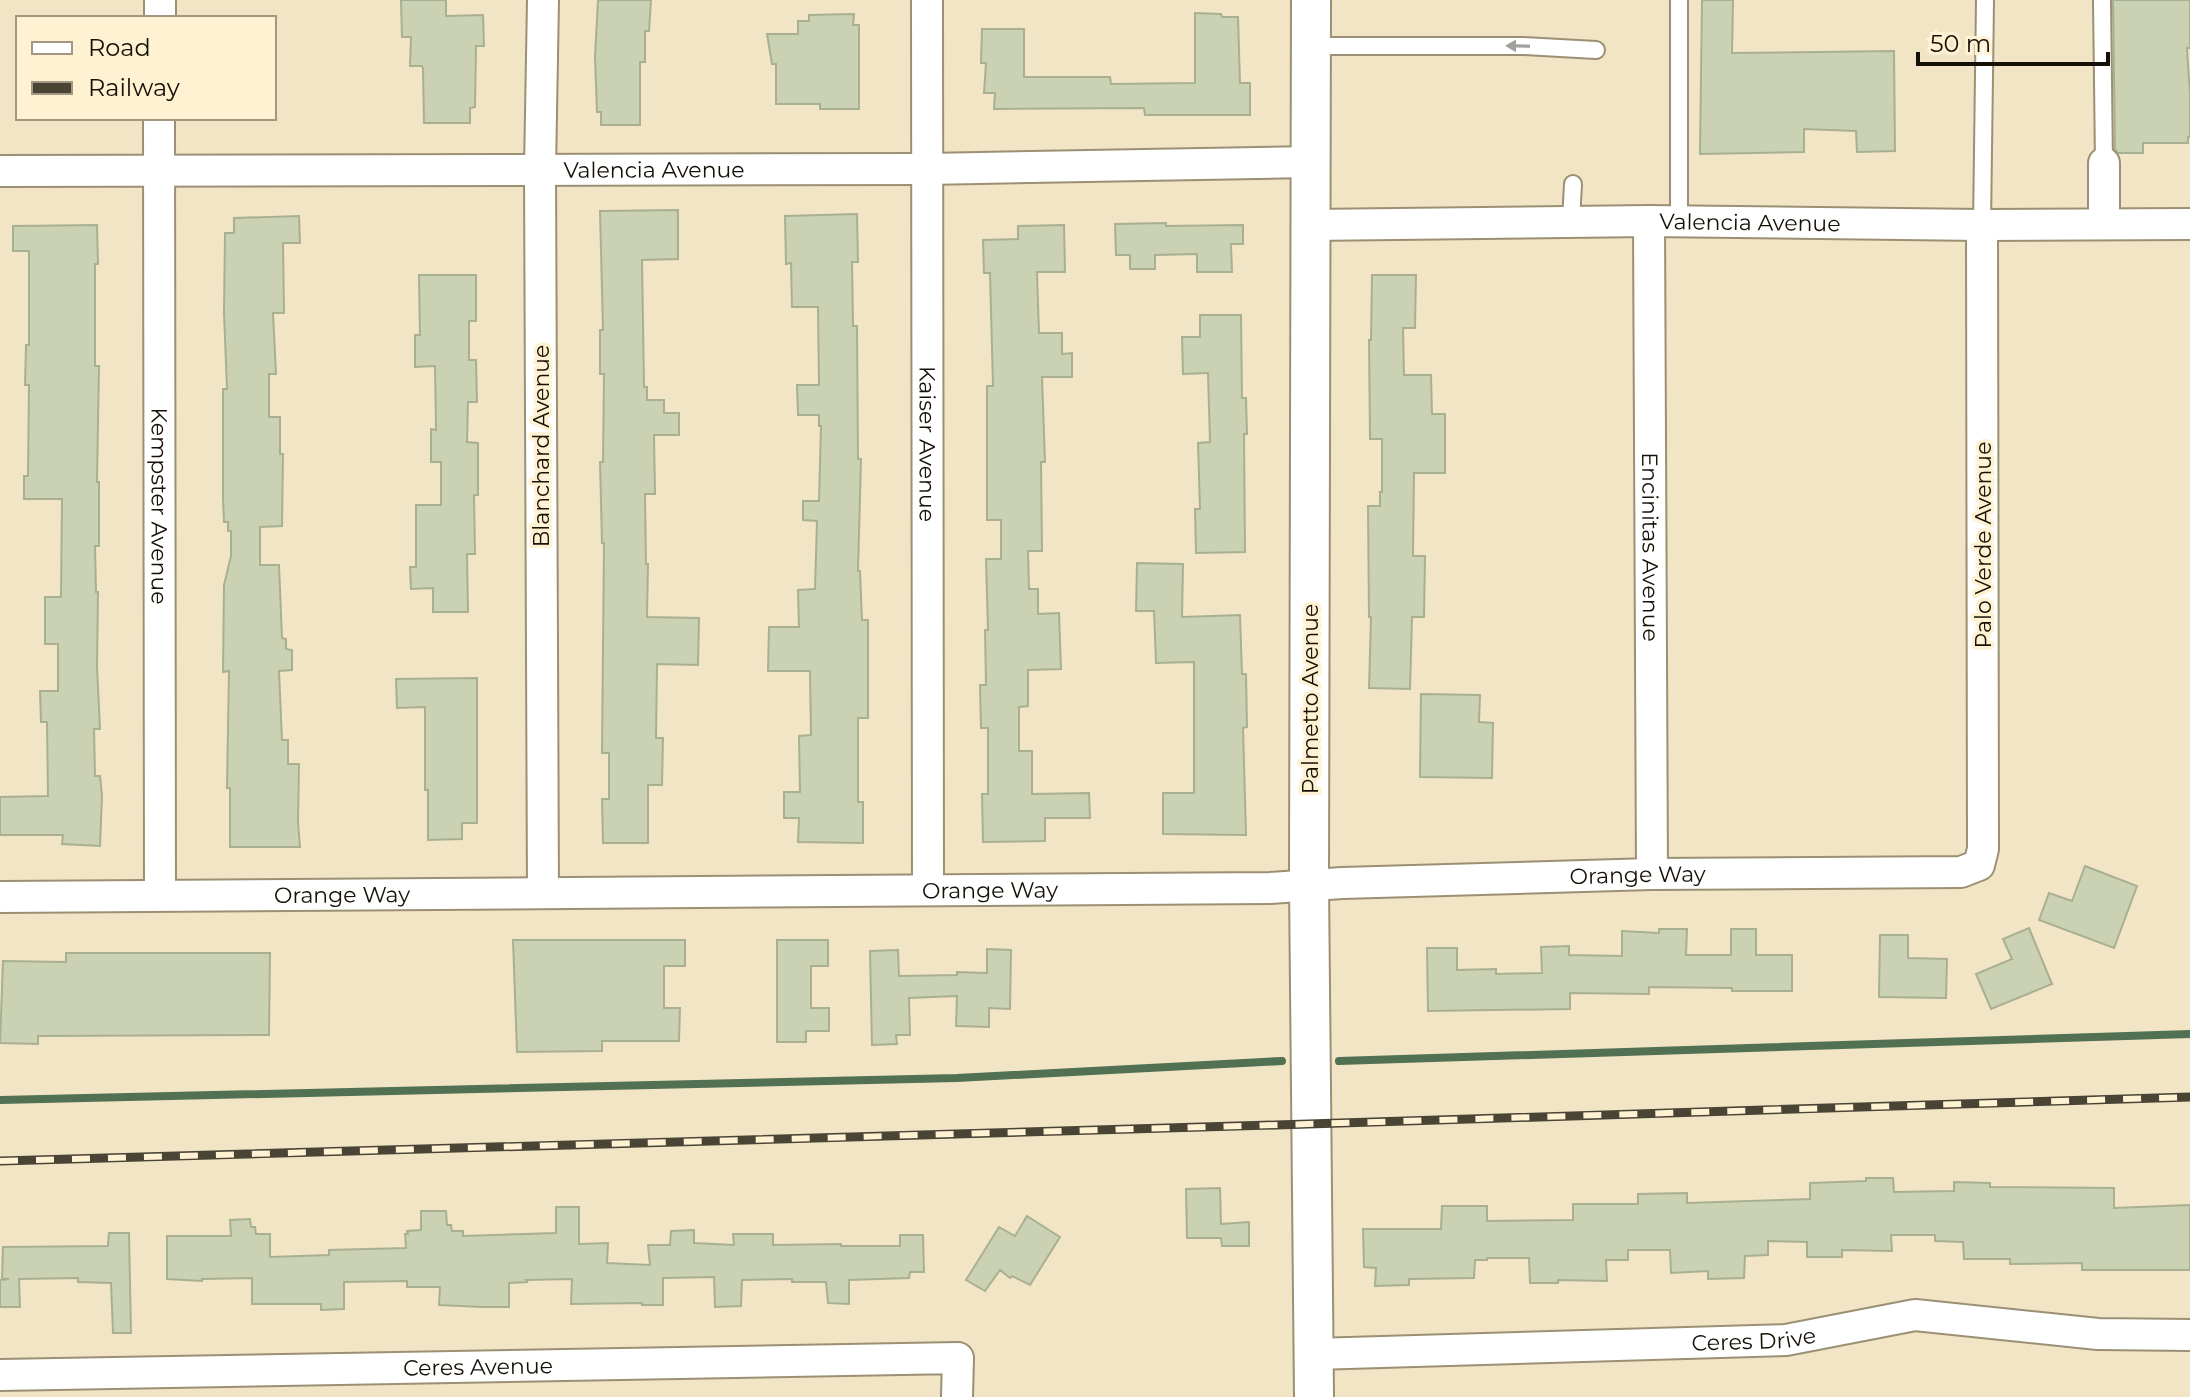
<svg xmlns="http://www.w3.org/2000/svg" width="2190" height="1397" font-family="Montserrat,sans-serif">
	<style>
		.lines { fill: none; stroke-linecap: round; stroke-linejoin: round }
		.stream { stroke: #517152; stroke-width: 8 }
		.building { fill: #cad2b3; stroke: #a9b092; stroke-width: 2 }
		.service-casing { stroke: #9b9073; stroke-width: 20 }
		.minor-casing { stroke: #9b9073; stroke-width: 34 }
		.tertiary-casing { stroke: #9b9073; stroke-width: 42 }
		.service { stroke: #fff; stroke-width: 16 }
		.minor { stroke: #fff; stroke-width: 30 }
		.tertiary { stroke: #fff; stroke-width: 38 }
		.rail-casing { stroke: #4a4435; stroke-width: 9 }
		.rail { stroke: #fff2d3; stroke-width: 6; stroke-dasharray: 18; stroke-linecap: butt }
		.oneway { fill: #a2a09c }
		.labels { text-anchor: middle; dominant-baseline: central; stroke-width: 7; stroke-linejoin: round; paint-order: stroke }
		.street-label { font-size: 22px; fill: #161107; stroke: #fff2d3 }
	</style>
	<rect width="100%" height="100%" fill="#f1e5c6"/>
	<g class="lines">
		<!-- stream -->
		<path class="stream" d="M 1339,1061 L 2190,1034
			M 0,1100 L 957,1078 L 1282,1061"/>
	</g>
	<!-- building -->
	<path class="building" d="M 401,0 L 446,0 L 446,16 L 483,15 L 484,46 L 476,46 L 475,107 L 470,108 L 470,123 L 424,123 L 423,69 L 422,66 L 410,66 L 411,37 L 402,37 Z
		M 598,0 L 651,0 L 649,31 L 645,31 L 645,62 L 640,62 L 640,125 L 601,125 L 601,112 L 597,112 L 595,57 Z
		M 1702,0 L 1733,0 L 1732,53 L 1894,51 L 1895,151 L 1857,152 L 1856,131 L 1804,129 L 1804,152 L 1700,154 Z
		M 2113,0 L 2190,0 L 2190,48 L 2187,48 L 2190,94 L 2190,137 L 2188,137 L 2188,143 L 2143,143 L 2143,153 L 2118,153 L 2115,149 Z
		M 1195,13 L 1221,14 L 1222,17 L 1238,17 L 1240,83 L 1250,83 L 1250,115 L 1145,115 L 1144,108 L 994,109 L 995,93 L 984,93 L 986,63 L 981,63 L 982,29 L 1024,29 L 1024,77 L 1110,77 L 1111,84 L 1195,83 Z
		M 854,14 L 853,25 L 859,25 L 859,109 L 820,109 L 820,104 L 776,104 L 776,64 L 772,64 L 767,34 L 798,34 L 798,21 L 809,21 L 809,15 Z
		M 678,210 L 678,259 L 642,260 L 644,387 L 647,387 L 647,400 L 664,400 L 664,413 L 679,413 L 679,435 L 654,435 L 655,494 L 645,494 L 646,564 L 648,564 L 647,617 L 699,618 L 698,665 L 657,664 L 656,738 L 663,738 L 662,785 L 648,785 L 648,843 L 603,843 L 602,799 L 609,799 L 609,753 L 602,753 L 604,543 L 602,543 L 600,462 L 603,462 L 604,374 L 600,374 L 600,330 L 603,330 L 600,211 Z
		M 857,214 L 858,262 L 852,262 L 853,326 L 857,326 L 858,459 L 861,459 L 858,571 L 860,571 L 862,620 L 868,620 L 868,718 L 858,718 L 858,802 L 863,802 L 863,843 L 798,842 L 799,818 L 784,818 L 784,792 L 800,792 L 799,736 L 811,735 L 810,671 L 768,671 L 769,627 L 799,627 L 798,590 L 815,589 L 817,521 L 803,520 L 803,501 L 819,501 L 821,426 L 819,426 L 819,415 L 798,415 L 797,385 L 819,385 L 818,307 L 792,307 L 791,263 L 786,264 L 785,216 Z
		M 299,216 L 300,243 L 283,243 L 284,313 L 273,313 L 276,374 L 269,374 L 269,417 L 280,417 L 280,454 L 283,454 L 282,526 L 260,527 L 260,565 L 279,565 L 282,638 L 286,639 L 286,649 L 292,650 L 292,670 L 279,671 L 282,740 L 288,740 L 288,764 L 299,764 L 298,822 L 300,847 L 230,847 L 230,788 L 227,788 L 229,671 L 223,672 L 224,585 L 231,556 L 231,531 L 228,531 L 228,522 L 224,522 L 223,498 L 223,389 L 227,389 L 224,313 L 225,233 L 234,233 L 234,218 Z
		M 1166,223 L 1166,226 L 1243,225 L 1243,244 L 1231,244 L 1232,272 L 1197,272 L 1197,254 L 1155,255 L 1155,269 L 1130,269 L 1130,255 L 1116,255 L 1115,224 Z
		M 97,225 L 98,264 L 95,264 L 95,366 L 99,366 L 97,482 L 99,482 L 99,546 L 95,546 L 96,592 L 98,592 L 97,667 L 100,729 L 94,729 L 95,776 L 100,776 L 102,796 L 100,846 L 62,844 L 63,835 L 0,835 L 0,797 L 48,796 L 47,722 L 41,722 L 40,691 L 58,691 L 58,644 L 45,644 L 45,597 L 61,597 L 62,499 L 24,499 L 24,476 L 28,476 L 29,385 L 25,385 L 26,345 L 29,345 L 29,251 L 13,251 L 13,226 Z
		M 1064,225 L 1065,272 L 1037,272 L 1039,333 L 1062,333 L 1062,354 L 1072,353 L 1072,377 L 1042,377 L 1045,462 L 1041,462 L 1042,551 L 1028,551 L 1029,589 L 1038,589 L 1038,614 L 1059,613 L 1061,669 L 1028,670 L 1028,706 L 1019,707 L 1019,751 L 1032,751 L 1032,794 L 1089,793 L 1090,818 L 1045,818 L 1045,841 L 983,842 L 982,794 L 988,794 L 988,728 L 981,728 L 980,685 L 986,685 L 985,630 L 988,630 L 986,559 L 1001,559 L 1001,520 L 987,520 L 987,386 L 993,386 L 990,273 L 984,273 L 983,240 L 1018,239 L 1018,226 Z
		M 419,275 L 476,275 L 476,321 L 469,321 L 469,360 L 476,360 L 477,402 L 468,402 L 467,442 L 478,443 L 478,495 L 474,495 L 475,554 L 467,554 L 468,612 L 433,612 L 433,588 L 411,589 L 410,567 L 416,567 L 416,505 L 441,505 L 441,462 L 431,462 L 431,429 L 436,430 L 435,366 L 415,367 L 415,335 L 420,335 Z
		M 1372,275 L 1416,275 L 1415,328 L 1403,328 L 1404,375 L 1431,375 L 1432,414 L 1445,414 L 1445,473 L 1414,473 L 1413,556 L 1425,556 L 1424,617 L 1412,617 L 1410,689 L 1369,688 L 1371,617 L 1369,617 L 1368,506 L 1380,506 L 1380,492 L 1382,492 L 1382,439 L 1370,439 L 1369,340 L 1371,340 Z
		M 1200,315 L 1241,315 L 1242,398 L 1246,398 L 1247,434 L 1244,434 L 1245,552 L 1196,553 L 1195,509 L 1200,509 L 1198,443 L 1210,442 L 1208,373 L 1183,374 L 1182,337 L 1200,337 Z
		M 1137,563 L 1183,564 L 1182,617 L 1240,615 L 1242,674 L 1246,674 L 1247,727 L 1243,728 L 1246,835 L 1163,834 L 1163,793 L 1194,793 L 1194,662 L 1156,663 L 1154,611 L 1136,611 Z
		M 477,678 L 477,823 L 462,823 L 462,839 L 428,840 L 428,790 L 425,790 L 425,707 L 397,708 L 396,679 Z
		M 1421,694 L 1480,695 L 1479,722 L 1493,723 L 1492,778 L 1420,777 Z
		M 2085,866 L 2137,886 L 2114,948 L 2039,920 L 2049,893 L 2072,901 Z
		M 2029,928 L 2052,984 L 1991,1009 L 1976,974 L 2012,959 L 2003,939 Z
		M 1659,929 L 1687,929 L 1686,955 L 1731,955 L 1731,929 L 1756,929 L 1756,955 L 1792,955 L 1792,991 L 1732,991 L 1732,988 L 1649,987 L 1649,994 L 1570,993 L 1570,1009 L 1428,1011 L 1427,948 L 1457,948 L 1457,970 L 1496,969 L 1496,974 L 1542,973 L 1541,947 L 1569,946 L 1569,955 L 1622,956 L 1622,931 L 1659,933 Z
		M 1880,935 L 1908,935 L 1908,958 L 1947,959 L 1946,998 L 1879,997 Z
		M 513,940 L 685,940 L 685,966 L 664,966 L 664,1008 L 680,1008 L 679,1041 L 602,1041 L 602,1051 L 517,1052 Z
		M 777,940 L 828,940 L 828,966 L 811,966 L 811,1008 L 829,1008 L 829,1031 L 806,1031 L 806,1042 L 777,1042 Z
		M 987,949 L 1011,950 L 1010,1009 L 989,1008 L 989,1027 L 956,1026 L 957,996 L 909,998 L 910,1035 L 896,1035 L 897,1044 L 872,1045 L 870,951 L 898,950 L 899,976 L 957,975 L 957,972 L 987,973 Z
		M 66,953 L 270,953 L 269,1035 L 38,1036 L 38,1044 L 0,1043 L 3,961 L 66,962 Z
		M 1866,1178 L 1893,1178 L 1894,1192 L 1954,1191 L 1954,1182 L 1990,1183 L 1990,1187 L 2114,1188 L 2114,1208 L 2190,1205 L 2190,1270 L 2082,1270 L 2082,1263 L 2010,1264 L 2010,1259 L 1964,1259 L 1963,1242 L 1935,1241 L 1935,1235 L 1891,1235 L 1892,1251 L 1842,1250 L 1842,1257 L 1807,1257 L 1807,1242 L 1768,1241 L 1768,1255 L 1745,1256 L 1744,1278 L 1708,1279 L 1708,1271 L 1671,1273 L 1670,1250 L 1628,1250 L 1628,1260 L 1606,1260 L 1607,1281 L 1558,1280 L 1558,1283 L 1530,1283 L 1529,1258 L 1487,1258 L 1487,1260 L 1475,1260 L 1474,1278 L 1409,1279 L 1409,1285 L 1375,1286 L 1376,1268 L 1364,1267 L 1363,1229 L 1441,1229 L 1442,1206 L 1487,1206 L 1487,1221 L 1573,1220 L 1573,1204 L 1638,1204 L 1638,1194 L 1687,1193 L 1687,1203 L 1810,1199 L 1810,1183 L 1866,1181 Z
		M 1220,1188 L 1221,1224 L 1249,1222 L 1249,1246 L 1222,1246 L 1221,1238 L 1187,1238 L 1186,1189 Z
		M 556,1207 L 579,1207 L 579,1244 L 608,1243 L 607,1263 L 650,1265 L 648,1245 L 670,1245 L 671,1231 L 694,1230 L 694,1243 L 734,1245 L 733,1234 L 773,1234 L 773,1245 L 841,1244 L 841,1246 L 900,1246 L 900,1235 L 923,1235 L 924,1272 L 910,1272 L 909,1278 L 849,1280 L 849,1304 L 828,1303 L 826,1282 L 792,1282 L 792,1279 L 742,1280 L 741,1306 L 715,1307 L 714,1277 L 663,1278 L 663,1305 L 642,1305 L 642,1303 L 571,1304 L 572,1279 L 526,1280 L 527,1282 L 509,1283 L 509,1307 L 483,1307 L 439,1305 L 440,1287 L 407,1287 L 407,1281 L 344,1282 L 344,1309 L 321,1310 L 321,1304 L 252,1304 L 252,1278 L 202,1279 L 202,1281 L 167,1279 L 167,1236 L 231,1236 L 230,1220 L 250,1219 L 251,1227 L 255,1227 L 256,1234 L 270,1234 L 270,1257 L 329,1255 L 329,1250 L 406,1248 L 405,1234 L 408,1234 L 407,1231 L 421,1230 L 421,1211 L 446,1211 L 447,1225 L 451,1225 L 452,1231 L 463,1231 L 463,1236 L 556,1233 Z
		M 1027,1216 L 1060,1237 L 1030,1285 L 1012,1276 L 1010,1278 L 1000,1270 L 985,1291 L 966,1280 L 999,1227 L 1015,1236 Z
		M 109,1233 L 129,1233 L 131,1333 L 113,1333 L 111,1283 L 78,1282 L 78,1278 L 19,1279 L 20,1307 L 0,1307 L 0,1280 L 9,1279 L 2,1279 L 3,1247 L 108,1246 Z"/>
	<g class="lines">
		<!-- service casing -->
		<g class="service-casing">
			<path id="service" d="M 1679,0 L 1679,221
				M 2102,0 L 2104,163
				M 1310,46 L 1523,46 L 1596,50
				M 1571,221 L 1573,184
				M 1982,225 L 1985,0"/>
		</g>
		<!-- minor casing -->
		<g class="minor-casing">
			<g id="minor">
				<path id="s1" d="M 927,0 L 928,890"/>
				<path d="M 160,18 L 160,0"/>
				<path id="s2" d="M 159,118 L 160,895"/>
				<path d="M 2104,163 L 2104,224"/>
				<path id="s3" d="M 0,171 L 927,169 L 1310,162"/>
				<path id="s4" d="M 1649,221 L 1652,874"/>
				<path id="s5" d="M 1310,225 L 1649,221 L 1982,225 L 2190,224"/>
				<path d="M 543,893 L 540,170 L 543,0"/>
				<path id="s6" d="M 0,897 L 1270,888 L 1342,883 L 1652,874 L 1961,872 L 1979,865 L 1983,849 L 1982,225"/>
				<path id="s7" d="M 1314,1354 L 1786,1340 L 1915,1315 L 2098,1334 L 2190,1335"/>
				<path id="s8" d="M 0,1375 L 958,1358 L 957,1397"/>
			</g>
		</g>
		<!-- tertiary casing -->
		<g class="tertiary-casing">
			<path id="tertiary" d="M 1311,0 L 1309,884 L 1314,1397"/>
		</g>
		<!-- service -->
		<use href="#service" class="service"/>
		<!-- minor -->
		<use href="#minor" class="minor"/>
		<!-- tertiary -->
		<use href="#tertiary" class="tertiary"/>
		<!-- rail casing -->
		<g class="rail-casing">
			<path id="rail" d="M 0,1161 L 1276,1125 L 2190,1097"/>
		</g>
		<!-- rail -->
		<use href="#rail" class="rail"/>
	</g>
	<!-- one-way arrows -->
	<defs><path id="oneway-solid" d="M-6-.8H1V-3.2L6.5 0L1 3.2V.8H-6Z" transform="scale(2)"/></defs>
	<use class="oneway" href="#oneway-solid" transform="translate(1518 46) rotate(-179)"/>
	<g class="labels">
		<!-- street labels -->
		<g class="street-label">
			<text stroke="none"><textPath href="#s3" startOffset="654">Valencia Avenue</textPath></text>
			<text stroke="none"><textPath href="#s5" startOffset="440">Valencia Avenue</textPath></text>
			<text stroke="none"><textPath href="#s1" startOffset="444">Kaiser Avenue</textPath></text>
			<text transform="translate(541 446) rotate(-90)">Blanchard Avenue</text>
			<text stroke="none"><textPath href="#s2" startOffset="388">Kempster Avenue</textPath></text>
			<text transform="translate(1983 545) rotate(-90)">Palo Verde Avenue</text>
			<text stroke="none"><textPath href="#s4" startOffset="326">Encinitas Avenue</textPath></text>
			<text transform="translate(1310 699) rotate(-90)">Palmetto Avenue</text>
			<text stroke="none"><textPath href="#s6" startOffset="1638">Orange Way</textPath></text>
			<text stroke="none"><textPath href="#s6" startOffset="990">Orange Way</textPath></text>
			<text stroke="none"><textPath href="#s6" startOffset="342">Orange Way</textPath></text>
			<text stroke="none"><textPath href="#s7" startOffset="440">Ceres Drive</textPath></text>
			<text stroke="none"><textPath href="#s8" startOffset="478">Ceres Avenue</textPath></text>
		</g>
	</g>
	<!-- legend -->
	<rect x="16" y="16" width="260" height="104" fill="#fff2d3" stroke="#a29881" stroke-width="2"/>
	<rect x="32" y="42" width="40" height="12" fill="#ffffff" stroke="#a29881" stroke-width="2"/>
	<text x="88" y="56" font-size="24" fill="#161107">Road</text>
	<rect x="32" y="82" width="40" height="12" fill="#4a4435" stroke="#a29881" stroke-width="2"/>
	<text x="88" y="96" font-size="24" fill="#161107">Railway</text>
	<!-- scale -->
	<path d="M1918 52v12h190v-12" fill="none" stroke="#161107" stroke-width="4"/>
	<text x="1930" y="52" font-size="24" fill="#161107" stroke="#fff2d3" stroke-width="6" paint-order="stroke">50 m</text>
</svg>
